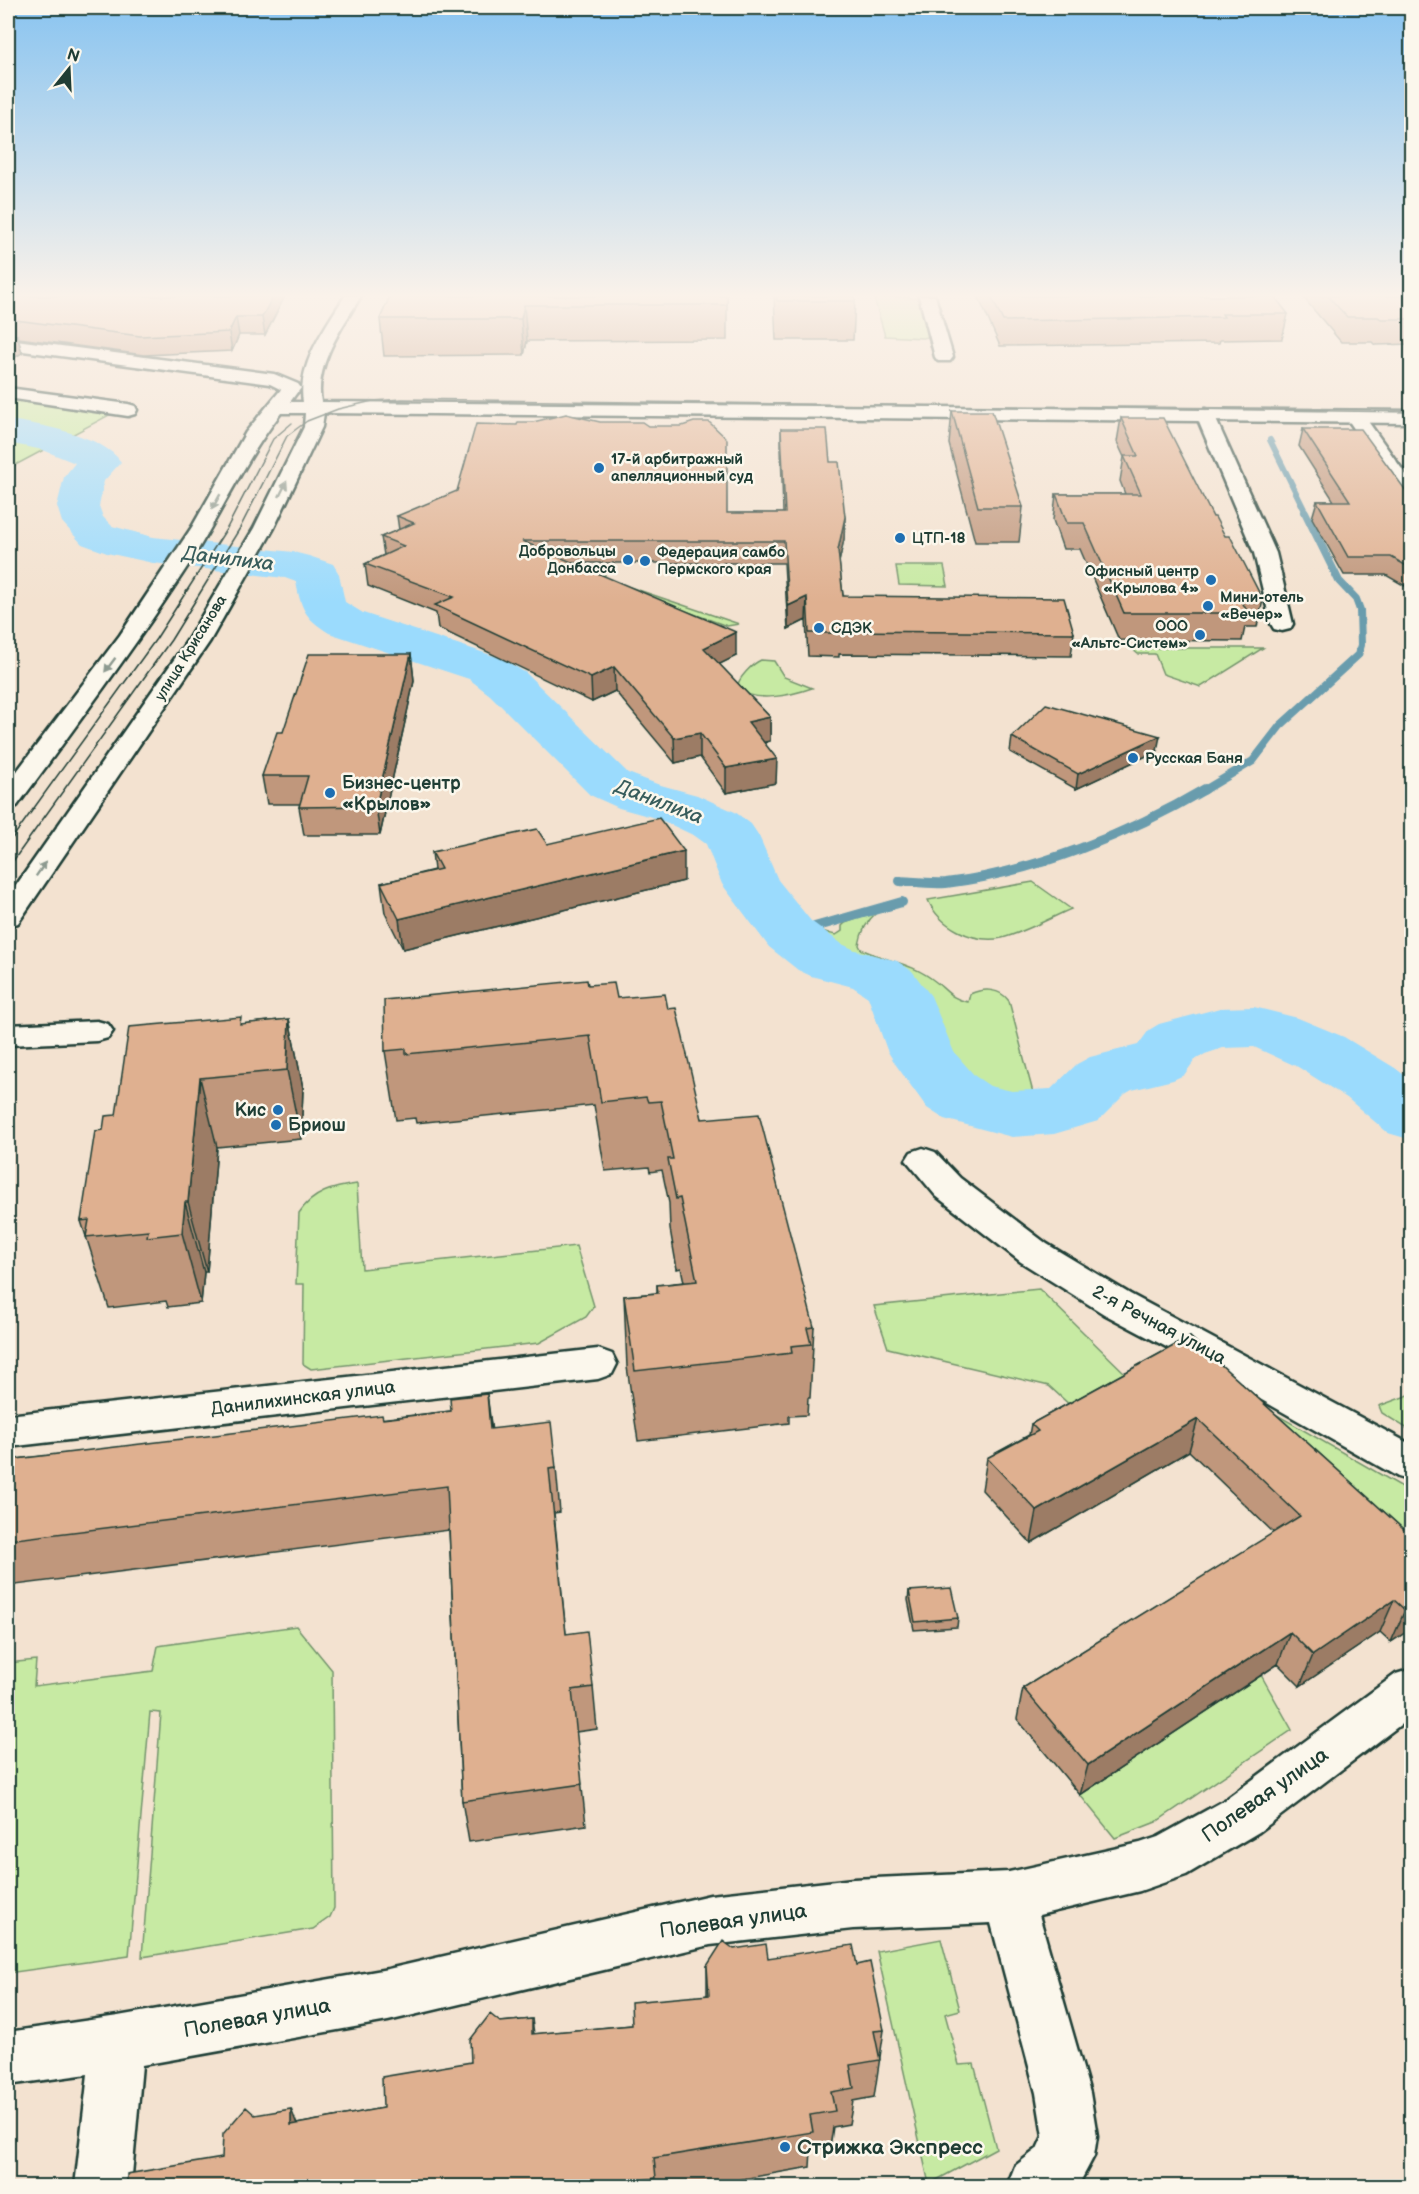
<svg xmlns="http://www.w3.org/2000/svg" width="1419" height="2194" font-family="'Balsamiq Sans',sans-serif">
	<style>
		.green { fill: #c7eaa3; stroke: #73946c; stroke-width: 1.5 }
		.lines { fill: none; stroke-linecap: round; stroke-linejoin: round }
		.stream-far2 { stroke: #699cad; stroke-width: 6 }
		.stream-far1 { stroke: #699cad; stroke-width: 8 }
		.stream { stroke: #699cad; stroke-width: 10 }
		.river { fill: #9bdbfd; fill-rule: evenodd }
		.minor-casing { stroke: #1f3d34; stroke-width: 5 }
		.tertiary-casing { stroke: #1f3d34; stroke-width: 5 }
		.secondary-casing { stroke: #1f3d34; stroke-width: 5 }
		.minor { fill: #fbf7ec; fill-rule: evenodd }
		.tertiary { fill: #fbf7ec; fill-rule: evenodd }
		.secondary { fill: #fbf7ec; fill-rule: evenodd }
		.tram { stroke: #1f3d34; stroke-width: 1.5 }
		.wall { fill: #c0977c; stroke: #1f3d34; stroke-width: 1.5 }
		.shaded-wall { fill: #9c7b65; stroke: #1f3d34; stroke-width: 1.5 }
		.building { fill: #dfb090; stroke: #1f3d34; stroke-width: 1.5 }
		.oneway { fill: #8d9a90 }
		.poi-dot { fill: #1f6fb2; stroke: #fbf7ec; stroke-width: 2 }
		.labels { text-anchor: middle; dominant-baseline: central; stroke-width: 5; stroke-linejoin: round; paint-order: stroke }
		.far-poi-label { font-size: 15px; font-weight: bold; fill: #1f3d34; stroke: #fbf7ec; text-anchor: start }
		.far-street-label { font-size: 15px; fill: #1f3d34; stroke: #fbf7ec }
		.poi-label { font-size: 18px; font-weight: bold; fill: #1f3d34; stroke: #fbf7ec; text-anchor: start }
		.street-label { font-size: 18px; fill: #1f3d34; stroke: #fbf7ec }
		.water-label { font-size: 20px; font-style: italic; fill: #385d5c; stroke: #fbf7ec }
		.near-street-label { font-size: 21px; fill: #1f3d34; stroke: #fbf7ec }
		.near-poi-label { font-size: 21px; font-weight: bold; fill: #1f3d34; stroke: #fbf7ec; text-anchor: start }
	</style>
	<rect width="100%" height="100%" fill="#f3e2d0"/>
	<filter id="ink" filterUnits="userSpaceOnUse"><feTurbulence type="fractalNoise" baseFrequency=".0167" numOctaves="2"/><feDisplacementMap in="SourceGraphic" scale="12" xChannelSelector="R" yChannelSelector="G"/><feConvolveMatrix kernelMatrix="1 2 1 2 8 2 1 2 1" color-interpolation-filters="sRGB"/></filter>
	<g filter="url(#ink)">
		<!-- green -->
		<path class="green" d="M 879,297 L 918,298 L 932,336 L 923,338 L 885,336 L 874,298 Z
			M 8,397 L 115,412 L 8,469 Z
			M 896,566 L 944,566 L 948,586 L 899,585 Z
			M 582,567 L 605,575 L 603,578 L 739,624 L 727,626 L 580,573 Z
			M 1131,648 L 1263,648 L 1201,687 L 1163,674 L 1155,654 L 1138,654 Z
			M 761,660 L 774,661 L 784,677 L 812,688 C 792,695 754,704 737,688 C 738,678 752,664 761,660 Z
			M 1033,882 L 1071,909 C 1050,918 1023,933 1002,938 C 973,944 939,926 928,900 Z
			M 877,912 C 868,920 861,932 859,945 L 861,949 C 888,962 911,962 936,982 C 947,991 953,1000 968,1002 L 970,994 C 984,988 1000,988 1009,1001 L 1037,1108 C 1027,1114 1012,1109 1001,1107 C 952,1097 935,1072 917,1027 C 913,1015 908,1000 901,989 C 882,962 812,965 802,937 C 819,924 820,932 836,935 L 842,931 L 842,926 L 845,923 Z
			M 357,1184 L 362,1269 L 576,1246 L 594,1306 L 586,1317 L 539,1343 L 311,1369 L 303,1364 L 304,1284 L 296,1284 L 299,1213 C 313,1192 333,1187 357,1184 Z
			M 1039,1289 L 1129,1377 L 1072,1407 L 1049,1386 L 888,1348 L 874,1306 Z
			M 1220,1382 L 1411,1492 L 1411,1539 Z
			M 1411,1389 L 1411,1431 L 1382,1413 L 1379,1406 L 1409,1395 Z
			M 296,1626 L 332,1670 L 334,1908 L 330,1917 L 313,1929 L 142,1957 L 161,1713 L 150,1712 L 129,1956 L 8,1973 L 8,1663 L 36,1660 L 34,1686 L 153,1671 L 158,1646 Z
			M 1261,1675 L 1292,1730 L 1156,1822 L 1115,1838 L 1080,1795 Z
			M 941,1939 L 960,2010 L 945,2014 L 959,2065 L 974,2064 L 996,2148 L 929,2184 L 877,1951 Z"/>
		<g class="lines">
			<!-- stream-far2 -->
			<path class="stream-far2" d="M 1270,440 L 1306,513"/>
			<!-- stream-far1 -->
			<path class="stream-far1" d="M 1203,791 L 1253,761 L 1280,726 L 1358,655 L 1361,645 L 1360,610 L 1356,599 L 1339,581 L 1305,512"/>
			<!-- stream -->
			<path class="stream" d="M 900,881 C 915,882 931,884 946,883 C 1032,873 1131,833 1205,789
				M 790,934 L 902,902"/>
			<!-- river -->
			<path class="river" d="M 8,420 C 39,424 103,435 121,462 L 104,481 L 99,506 L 103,517 L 112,526 L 153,537 L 293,552 L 309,556 L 333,564 L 339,574 L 345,602 L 363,613 L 503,659 L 526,673 L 628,773 L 657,784 L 697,795 L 735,812 L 751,824 L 759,836 L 778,880 L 811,921 L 842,944 L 855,950 L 897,961 L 912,971 L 931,996 L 954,1052 L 975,1076 L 990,1086 L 1012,1091 L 1051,1089 L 1077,1064 L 1090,1057 L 1138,1045 L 1149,1030 L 1159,1024 L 1220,1008 L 1254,1007 L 1298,1018 L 1344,1037 L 1395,1068 L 1412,1081 L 1412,1140 L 1388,1133 L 1347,1098 L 1298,1067 L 1254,1047 L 1223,1048 L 1205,1054 L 1195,1060 L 1184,1075 L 1173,1080 L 1132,1090 L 1125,1094 L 1098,1121 L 1054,1134 L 1012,1137 L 944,1119 L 927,1108 L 896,1065 L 887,1050 L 868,997 L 853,987 L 811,976 L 798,970 L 769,947 L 722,884 L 706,844 L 695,836 L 659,819 L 619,808 L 590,795 L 490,695 L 469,679 L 329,633 C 305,618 301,609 296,582 L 285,578 L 153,563 L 107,553 L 82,544 L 62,522 L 57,506 L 64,477 L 75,463 L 43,450 L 8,443 Z"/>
			<!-- minor casing -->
			<g class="minor-casing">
				<path id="minor" d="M 919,296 L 935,296 L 953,357 L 950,361 L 938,361 L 935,357 Z
					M 8,339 L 274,374 L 298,384 L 301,388 L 298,392 L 286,392 L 270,384 L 8,349 Z
					M 8,388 L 128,404 L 135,406 L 137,410 L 135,414 L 128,416 L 8,398 Z
					M 1205,409 L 1212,411 L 1214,415 L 1276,553 L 1293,624 L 1290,629 L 1282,631 L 1274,629 L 1271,624 L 1254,553 L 1196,415 L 1198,411 Z
					M 97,1021 L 108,1024 L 113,1031 L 108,1038 L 97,1041 L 8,1045 L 8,1025 Z
					M 923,1148 L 935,1152 L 960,1178 L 1047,1244 L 1130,1294 L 1412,1445 L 1412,1481 L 1398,1477 L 1191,1360 L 1104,1314 L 1021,1262 L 936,1196 L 906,1160 L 911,1152 Z
					M 598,1349 L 612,1354 L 617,1364 L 612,1374 L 598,1379 L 8,1447 L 8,1415 Z
					M 1412,1669 L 1412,1716 L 1259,1832 L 1186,1875 L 1140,1891 L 1039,1915 L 1090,2093 L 1097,2136 L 1094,2156 L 1078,2186 L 1007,2186 L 1015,2166 L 1037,2149 L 1043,2136 L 1036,2093 L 991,1923 L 853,1929 L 710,1945 L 388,2021 L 142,2065 L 131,2186 L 75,2186 L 88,2074 L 8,2085 L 8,2032 L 118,2016 L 388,1969 L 710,1895 L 853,1879 L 1009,1872 L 1140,1843 L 1158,1837 L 1225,1800 L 1396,1674 Z"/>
			</g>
			<!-- tertiary casing -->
			<g class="tertiary-casing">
				<path id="tertiary" d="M 1355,411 L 1362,413 L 1412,483 L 1412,504 L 1405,502 L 1346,417 L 1348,413 Z"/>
			</g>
			<!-- secondary casing -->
			<g class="secondary-casing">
				<path id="secondary" d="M 345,296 L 361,296 C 343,326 314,365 321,402 L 1412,411 L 1412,423 L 324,413 L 322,427 L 274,528 L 210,641 L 18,923 L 8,926 L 8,897 L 187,641 L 254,528 L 304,427 L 305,413 L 281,413 C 245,459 221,514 189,564 C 135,647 76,726 17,806 L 8,808 L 8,783 L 120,635 L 192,527 L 246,432 L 283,387 L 295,387 L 298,391 L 290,402 L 303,402 C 297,365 326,326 345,296 Z"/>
			</g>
			<!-- minor -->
			<use href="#minor" class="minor"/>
			<!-- tertiary -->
			<use href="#tertiary" class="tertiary"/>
			<!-- secondary -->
			<use href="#secondary" class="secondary"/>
			<!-- tram -->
			<path class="tram" d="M 8,844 L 156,639 L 227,528 L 273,439 L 292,423
				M 8,868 L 171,640 L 240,528 L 287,436 L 307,421 L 338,409 L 373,401 L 402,399 L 1412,412"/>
		</g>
		<!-- wall -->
		<path class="wall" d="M 8,296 L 285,296 L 265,335 L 239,335 L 232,351 L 144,355 L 18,338 L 22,353 L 8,341 Z
			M 390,296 L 727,296 L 727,340 L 527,341 L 524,355 L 384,356 L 380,319 Z
			M 774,296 L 854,296 L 855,301 L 853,340 L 776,340 Z
			M 978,296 L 1274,296 L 1288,314 L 1282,339 L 1220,340 L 1219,343 L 1000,346 Z
			M 1302,296 L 1412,296 L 1412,344 L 1375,345 L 1372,342 L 1341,342 Z
			M 952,411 L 1023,507 L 1019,542 L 975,542 L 949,444 Z
			M 1121,418 L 1213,517 L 1263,600 L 1257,627 L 1245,627 L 1242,641 L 1119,640 L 1080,549 L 1063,549 L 1053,520 L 1056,494 L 1125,494 L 1120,481 L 1124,457 L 1117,442 Z
			M 781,429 L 830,462 L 845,517 L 844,539 L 839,561 L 843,596 L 1074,633 L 1071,656 L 839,654 L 839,657 L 808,656 L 806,620 L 788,629 L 784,563 L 574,563 L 736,656 L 719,664 L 770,717 L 770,741 L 764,743 L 776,783 L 726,793 L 700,757 L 675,763 L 615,691 L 592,702 L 438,628 L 436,613 L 368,586 L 365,564 L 384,555 L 381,537 L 399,530 L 397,516 L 783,513 L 781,450 Z
			M 1303,429 L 1412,499 L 1412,590 L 1386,575 L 1344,575 L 1312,518 L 1317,501 L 1334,501 L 1299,446 Z
			M 411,654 L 414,681 L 380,835 L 304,835 L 299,807 L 300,804 L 267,804 L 262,776 L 283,732 Z
			M 1012,737 L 1157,751 L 1076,789 L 1010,752 Z
			M 547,844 L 684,881 L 403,949 L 385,913 L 381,883 L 434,870 L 432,852 Z
			M 588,985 L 617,998 L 668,1009 L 702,1119 L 814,1327 L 810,1398 L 808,1398 L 807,1415 L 789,1416 L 789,1423 L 638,1441 L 627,1367 L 624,1296 L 657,1293 L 657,1285 L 684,1282 L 681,1268 L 677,1269 L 670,1229 L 669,1203 L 662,1170 L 650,1172 L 649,1167 L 605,1171 L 594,1105 L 416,1123 L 415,1118 L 396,1120 L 385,1051 Z
			M 289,1019 L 303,1088 L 301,1139 L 217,1147 L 207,1272 L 204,1272 L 201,1303 L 168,1307 L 166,1301 L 109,1308 L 81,1221 L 103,1130 L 242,1024 Z
			M 1190,1337 L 1412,1537 L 1412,1628 L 1391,1642 L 1380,1632 L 1300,1686 L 1278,1664 L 1080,1795 L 1017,1719 L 1023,1688 L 1274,1533 L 1189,1451 L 1031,1543 L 982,1490 L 987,1458 L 1029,1435 L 1031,1424 Z
			M 487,1394 L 491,1429 L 556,1468 L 560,1512 L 554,1513 L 566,1634 L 593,1687 L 597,1729 L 576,1732 L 586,1825 L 469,1842 L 462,1801 L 449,1530 L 8,1586 L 8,1460 L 451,1411 Z
			M 909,1591 L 958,1618 L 957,1627 L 914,1630 L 908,1600 Z
			M 734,1949 L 768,1958 L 857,1965 L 884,2030 L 874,2097 L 853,2101 L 849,2124 L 833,2127 L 830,2147 L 811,2150 L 810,2167 L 697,2187 L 127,2187 L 222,2158 L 255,2115 L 297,2124 L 383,2108 L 471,2062 L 500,2022 L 532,2019 L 534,2034 L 632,2025 L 707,1995 L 707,1966 Z"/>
		<!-- shaded-wall -->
		<path class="shaded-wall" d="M 273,296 L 285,296 L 265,335 L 262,317 Z
			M 524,305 L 527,341 L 524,355 L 521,319 Z
			M 236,317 L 239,335 L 232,351 L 229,332 Z
			M 17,335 L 22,353 L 8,362 L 8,341 Z
			M 845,517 L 844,539 L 837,572 L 838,550 Z
			M 807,597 L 806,620 L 788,629 L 788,606 Z
			M 736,632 L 736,656 L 704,672 L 704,648 Z
			M 411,654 L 414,681 L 380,835 L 376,806 Z
			M 614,667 L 615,691 L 592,702 L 591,678 Z
			M 770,717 L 770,741 L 747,746 L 748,722 Z
			M 700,733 L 700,757 L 675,763 L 674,738 Z
			M 1160,736 L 1157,751 L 1076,789 L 1078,774 Z
			M 777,759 L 776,783 L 726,793 L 726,768 Z
			M 684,851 L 684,881 L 403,949 L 399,919 Z
			M 289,1019 L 303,1088 L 301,1139 L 287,1070 Z
			M 200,1078 L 217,1147 L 207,1272 L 188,1202 Z
			M 185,1202 L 204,1272 L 201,1303 L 182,1233 Z
			M 487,1394 L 493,1439 L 490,1429 Z
			M 1198,1419 L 1189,1451 L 1031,1543 L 1037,1511 Z
			M 1394,1600 L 1380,1632 L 1300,1686 L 1313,1655 Z
			M 1412,1606 L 1412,1628 L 1391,1642 L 1405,1610 Z
			M 1290,1632 L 1278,1664 L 1080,1795 L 1088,1765 Z
			M 291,2109 L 305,2145 L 291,2125 Z"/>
		<!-- building -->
		<path class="building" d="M 8,296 L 273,296 L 262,317 L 236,317 L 229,332 L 140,336 L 8,319 Z
			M 390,296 L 727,296 L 727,305 L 524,305 L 521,319 L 380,319 Z
			M 777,296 L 854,296 L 855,301 L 777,301 Z
			M 991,296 L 1274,296 L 1288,314 L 1222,314 L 1224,317 L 1003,321 Z
			M 1328,296 L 1412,296 L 1412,319 L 1381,319 L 1378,317 L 1347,317 Z
			M 8,333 L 17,335 L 8,341 Z
			M 952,411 L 992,411 L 1023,507 L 978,507 Z
			M 566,414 L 600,422 L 642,422 L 648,426 L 682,426 L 694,422 L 709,422 L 727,439 L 727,513 L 785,513 L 781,429 L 827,429 L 830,462 L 839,462 L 845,517 L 838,550 L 843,596 L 1064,598 L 1074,633 L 840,631 L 840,633 L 809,633 L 807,597 L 788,606 L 784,541 L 522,541 L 736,632 L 704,648 L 770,717 L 748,722 L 777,759 L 726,768 L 700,733 L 674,738 L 614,667 L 591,678 L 435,605 L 454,597 L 365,564 L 404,546 L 381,537 L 414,523 L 397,516 L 457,491 L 476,424 L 517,425 L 518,422 L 533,422 Z
			M 1121,418 L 1163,418 L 1213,517 L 1215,517 L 1225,536 L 1230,536 L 1263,600 L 1241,600 L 1248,613 L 1124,613 L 1084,523 L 1067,523 L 1056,494 L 1141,494 L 1124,456 L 1138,456 Z
			M 1303,429 L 1361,429 L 1412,499 L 1412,569 L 1391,557 L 1348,557 L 1317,501 L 1350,501 Z
			M 309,654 L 411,654 L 376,806 L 299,807 L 308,776 L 262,776 L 277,732 L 283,732 Z
			M 1046,704 L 1160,736 L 1078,774 L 1012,737 Z
			M 659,818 L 684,851 L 399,919 L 381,883 L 441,869 L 432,852 L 537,829 L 547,844 Z
			M 587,980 L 588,985 L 614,983 L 617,998 L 665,994 L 668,1009 L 676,1008 L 702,1119 L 759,1114 L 814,1327 L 807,1328 L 811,1344 L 791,1346 L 792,1353 L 635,1371 L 624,1296 L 658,1293 L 657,1285 L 697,1281 L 680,1198 L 676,1199 L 668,1159 L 673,1159 L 661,1101 L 648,1102 L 646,1097 L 601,1102 L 590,1036 L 406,1054 L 406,1049 L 385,1051 L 384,1000 Z
			M 241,1017 L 240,1024 L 289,1019 L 287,1070 L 200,1078 L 188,1202 L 185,1202 L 182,1233 L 147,1237 L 148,1231 L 86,1237 L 89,1220 L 81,1221 L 95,1131 L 103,1130 L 105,1116 L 116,1115 L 129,1027 Z
			M 1190,1337 L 1412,1537 L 1412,1606 L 1405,1610 L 1394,1600 L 1313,1655 L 1290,1632 L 1088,1765 L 1023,1688 L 1300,1516 L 1198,1419 L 1037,1511 L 987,1458 L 1038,1431 L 1031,1424 Z
			M 487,1394 L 490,1429 L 551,1422 L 556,1468 L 549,1469 L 566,1634 L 587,1631 L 593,1687 L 572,1690 L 582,1784 L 462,1801 L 447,1486 L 8,1540 L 8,1460 L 382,1415 L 383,1419 L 451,1411 L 450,1398 Z
			M 951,1588 L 958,1618 L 915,1622 L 909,1591 Z
			M 723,1941 L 734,1949 L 766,1944 L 768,1958 L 853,1945 L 857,1965 L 870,1962 L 884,2030 L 874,2031 L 880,2060 L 850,2065 L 854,2088 L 831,2092 L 835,2111 L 810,2115 L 813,2132 L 654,2158 L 656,2178 L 628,2182 L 628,2187 L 127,2187 L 127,2174 L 222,2158 L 223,2134 L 246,2107 L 255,2115 L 291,2109 L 291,2125 L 383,2108 L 382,2077 L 471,2062 L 470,2040 L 490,2014 L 500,2022 L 532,2019 L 532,2034 L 632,2025 L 631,2002 L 709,1995 L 707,1966 Z"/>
		<!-- one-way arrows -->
		<defs><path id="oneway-solid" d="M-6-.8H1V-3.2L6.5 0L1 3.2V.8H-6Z" transform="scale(1.5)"/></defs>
		<g class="oneway">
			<use href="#oneway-solid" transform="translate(283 489) rotate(-64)"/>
			<use href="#oneway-solid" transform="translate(216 502) rotate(119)"/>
			<use href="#oneway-solid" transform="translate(110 665) rotate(127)"/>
			<use href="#oneway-solid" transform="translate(41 869) rotate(-55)"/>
		</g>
	</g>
	<!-- sky -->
	<linearGradient id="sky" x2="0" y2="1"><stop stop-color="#89c4f0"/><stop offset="0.49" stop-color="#faf2ea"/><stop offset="1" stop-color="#faf2ea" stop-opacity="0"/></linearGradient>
	<rect width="1419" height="603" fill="url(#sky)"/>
	<!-- markers -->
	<g class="poi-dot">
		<circle cx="599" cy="468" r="6"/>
		<circle cx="900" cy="538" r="6"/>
		<circle cx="628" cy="560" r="6"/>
		<circle cx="645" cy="561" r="6"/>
		<circle cx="1211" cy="580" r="6"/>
		<circle cx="1208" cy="606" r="6"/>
		<circle cx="819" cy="628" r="6"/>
		<circle cx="1200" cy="635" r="6"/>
		<circle cx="1133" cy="758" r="6"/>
		<circle cx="330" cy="793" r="6"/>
		<circle cx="278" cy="1110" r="6"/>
		<circle cx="276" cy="1125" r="6"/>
		<circle cx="785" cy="2147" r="6"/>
	</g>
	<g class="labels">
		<!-- far-poi labels -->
		<g class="far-poi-label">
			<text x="611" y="459">17-й арбитражный<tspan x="611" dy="17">апелляционный суд</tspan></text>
			<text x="912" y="538">ЦТП-18</text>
			<text x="616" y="551" text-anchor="end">Добровольцы<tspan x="616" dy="17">Донбасса</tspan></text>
			<text x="657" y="552">Федерация самбо<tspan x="657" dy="17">Пермского края</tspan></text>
			<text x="1199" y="571" text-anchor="end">Офисный центр<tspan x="1199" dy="17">«Крылова 4»</tspan></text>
			<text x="1220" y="597">Мини-отель<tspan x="1220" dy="17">«Вечер»</tspan></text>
			<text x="1188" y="626" text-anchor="end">ООО<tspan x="1188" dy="17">«Альтс-Систем»</tspan></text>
			<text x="831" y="628">СДЭК</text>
			<text x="1145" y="758">Русская Баня</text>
		</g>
		<!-- far-street labels -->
		<g class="far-street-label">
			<text transform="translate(191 648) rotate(-58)">улица Крисанова</text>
		</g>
		<!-- poi labels -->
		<g class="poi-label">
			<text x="342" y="783">Бизнес-центр<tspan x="342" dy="21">«Крылов»</tspan></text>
			<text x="266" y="1110" text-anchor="end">Кис</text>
			<text x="288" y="1125">Бриош</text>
		</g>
		<!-- street labels -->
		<g class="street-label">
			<text transform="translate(1159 1325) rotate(28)">2-я Речная улица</text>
			<text transform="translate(303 1398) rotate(-7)">Данилихинская улица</text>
		</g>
		<!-- water labels -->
		<g class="water-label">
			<text transform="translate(228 559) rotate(7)">Данилиха</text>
			<text transform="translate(659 802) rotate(21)">Данилиха</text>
		</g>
		<!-- near-street labels -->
		<g class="near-street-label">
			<text transform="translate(1265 1795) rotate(-35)">Полевая улица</text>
			<text transform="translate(733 1921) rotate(-8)">Полевая улица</text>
			<text transform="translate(257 2018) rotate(-10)">Полевая улица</text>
		</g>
		<!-- near-poi labels -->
		<g class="near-poi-label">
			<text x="797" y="2147">Стрижка Экспресс</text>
		</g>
	</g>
	<!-- margin -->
	<rect width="1419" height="2194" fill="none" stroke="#fbf7ec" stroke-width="30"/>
	<rect x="15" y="15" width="1389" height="2164" fill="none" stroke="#1f3d34" stroke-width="2" filter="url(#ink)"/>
	<!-- north arrow -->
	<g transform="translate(69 69) rotate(18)" stroke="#fbf7ec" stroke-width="4.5" paint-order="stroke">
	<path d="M0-4.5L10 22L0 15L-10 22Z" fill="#1f3d34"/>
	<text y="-9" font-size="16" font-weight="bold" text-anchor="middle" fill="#1f3d34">N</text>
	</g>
</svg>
